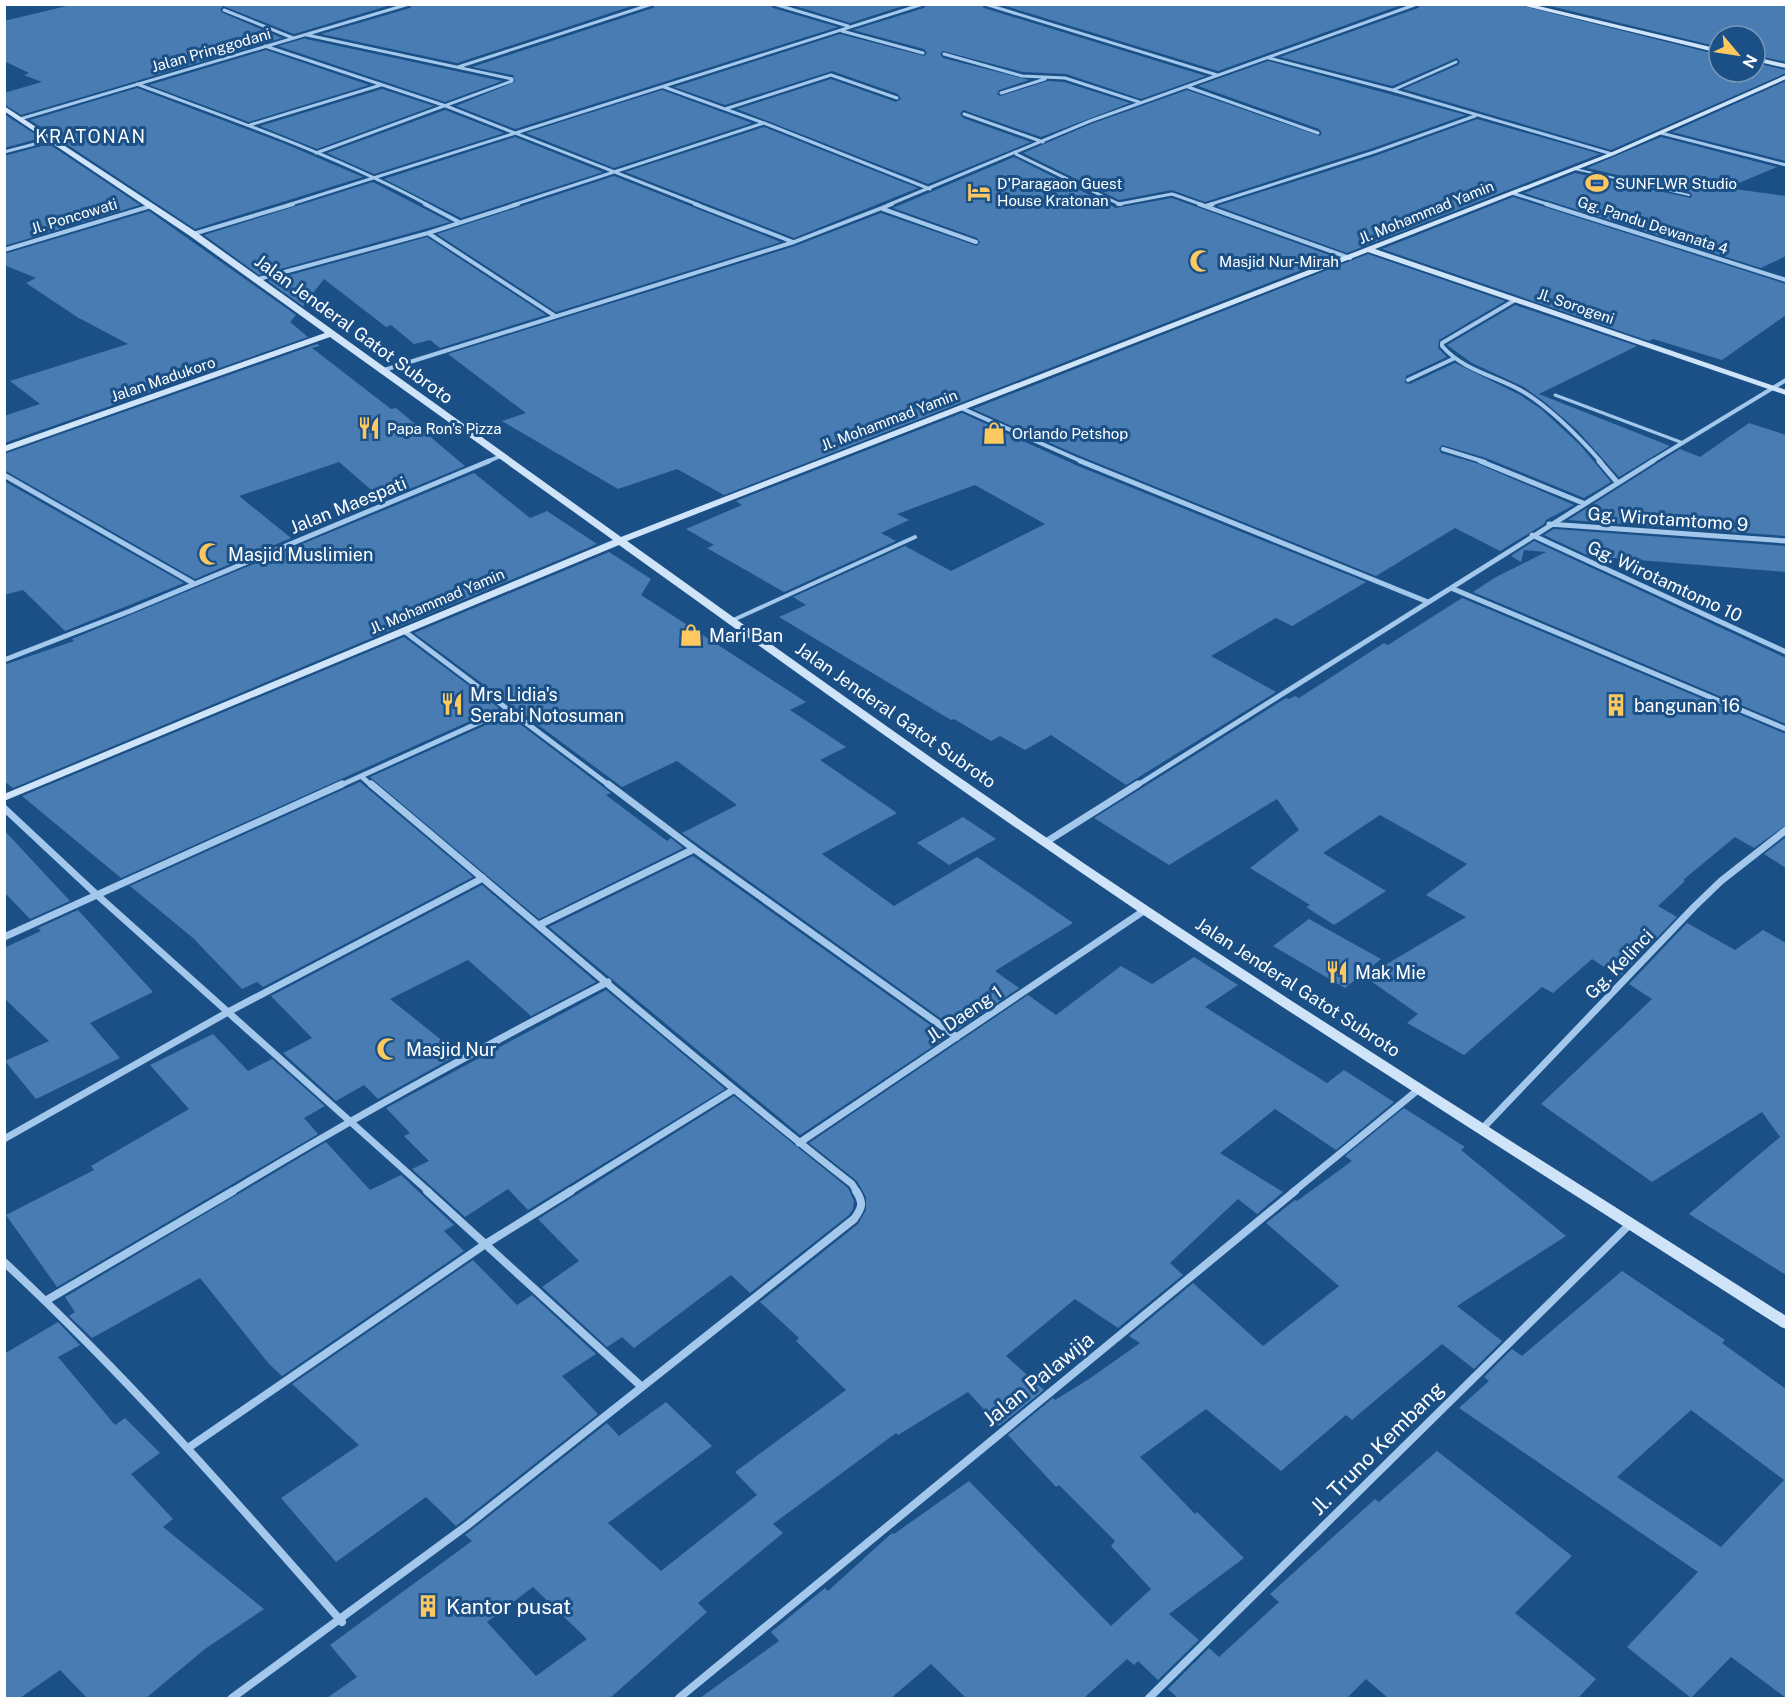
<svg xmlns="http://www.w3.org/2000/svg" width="1791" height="1703" font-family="'Public Sans',sans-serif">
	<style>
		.building { fill: #487cb2; fill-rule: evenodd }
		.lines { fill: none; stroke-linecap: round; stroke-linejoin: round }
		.lane-far2 { stroke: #a3c8ec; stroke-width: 2 }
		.lane-far1 { stroke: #a3c8ec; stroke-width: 3 }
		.lane { stroke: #a3c8ec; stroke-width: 4 }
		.street-far4 { stroke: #a3c8ec; stroke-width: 3 }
		.street-far3 { stroke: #a3c8ec; stroke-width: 4 }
		.street-far2 { stroke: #a3c8ec; stroke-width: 5 }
		.street-far1 { stroke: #a3c8ec; stroke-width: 7 }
		.street { stroke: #a3c8ec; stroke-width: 8 }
		.secondary { fill: #d0e4f9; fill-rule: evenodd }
		.labels { text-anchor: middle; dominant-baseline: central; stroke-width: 6; stroke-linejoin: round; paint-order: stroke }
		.far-street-label { font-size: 15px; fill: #fff; stroke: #1b5087 }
		.far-poi-label { font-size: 15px; fill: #fff; stroke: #1b5087; text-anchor: start }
		.far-quarter-label { font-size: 18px; letter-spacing: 1.5px; fill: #fff; stroke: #1b5087 }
		.street-label { font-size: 18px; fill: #fff; stroke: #1b5087 }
		.poi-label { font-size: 18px; fill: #fff; stroke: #1b5087; text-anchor: start }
		.near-street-label { font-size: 21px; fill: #fff; stroke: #1b5087 }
		.near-poi-label { font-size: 21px; fill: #fff; stroke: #1b5087; text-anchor: start }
	</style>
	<rect width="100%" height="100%" fill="#1b5087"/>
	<!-- building -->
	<path class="building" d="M 75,4 L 394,4 L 294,34 L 223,6 L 220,10 L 223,13 L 282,38 L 21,115 L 4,104 L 4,93 L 42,82 L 24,75 L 29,73 L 4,61 L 4,21 Z
		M 413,4 L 638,4 L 457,63 L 321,34 L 410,8 Z
		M 656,4 L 770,4 L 773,8 L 838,27 L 515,129 L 456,106 L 515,82 L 513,75 L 472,67 L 653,8 Z
		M 789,4 L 909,4 L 850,23 Z
		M 927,4 L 981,4 L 984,8 L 1206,76 L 1141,99 L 1066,74 L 1023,72 L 943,51 L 940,54 L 943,58 L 1029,80 L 999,90 L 997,94 L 1000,96 L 1048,81 L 1064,82 L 1130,103 L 1041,137 L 963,110 L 960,114 L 963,118 L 1031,142 L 928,184 L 737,109 L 831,79 L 896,102 L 901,99 L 898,94 L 832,71 L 725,105 L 674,87 L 840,34 L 924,56 L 927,53 L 924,49 L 853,30 L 924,8 Z
		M 999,4 L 1404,4 L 1218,71 Z
		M 1421,4 L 1515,4 L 1719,55 L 1719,72 L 1755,72 L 1755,63 L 1786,70 L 1786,73 L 1611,150 L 1403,89 L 1458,65 L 1460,62 L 1457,58 L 1392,86 L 1280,57 L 1418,8 Z
		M 1542,4 L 1786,4 L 1786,62 L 1755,55 L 1755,36 L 1719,36 L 1719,47 Z
		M 306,38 L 306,39 L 502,81 L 445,102 L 278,46 Z
		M 266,50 L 369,85 L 249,122 L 149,85 Z
		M 1268,61 L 1466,115 L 1373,148 L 1205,202 L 1172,190 L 1119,200 L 1023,153 L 1091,124 L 1187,90 L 1320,136 L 1322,133 L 1319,129 L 1198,86 Z
		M 1786,81 L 1786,161 L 1672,132 Z
		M 137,88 L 283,143 L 363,177 L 195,229 L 30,120 Z
		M 382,89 L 434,106 L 317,149 L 260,126 Z
		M 662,90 L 752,123 L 614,168 L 526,133 Z
		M 445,110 L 504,133 L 374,174 L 327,153 Z
		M 4,114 L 41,138 L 4,148 Z
		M 1477,119 L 1600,154 L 1347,253 L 1217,206 L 1375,156 Z
		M 764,127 L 918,188 L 794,238 L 625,172 Z
		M 515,137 L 603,172 L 461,218 L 384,179 Z
		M 1661,137 L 1777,167 L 1727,188 L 1786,196 L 1786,256 L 1761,268 L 1524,193 L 1575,173 L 1691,198 L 1692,195 L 1690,192 L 1587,168 Z
		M 49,144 L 140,205 L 4,246 L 4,156 Z
		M 1014,157 L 1116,208 L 1172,198 L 1335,257 L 724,495 L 677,469 L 618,489 L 502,421 L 526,413 L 448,354 L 795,246 L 881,213 L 977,246 L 980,242 L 977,238 L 893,208 Z
		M 614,176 L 781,242 L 556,312 L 437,234 Z
		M 373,182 L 450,222 L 259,275 L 204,235 Z
		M 1513,197 L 1786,284 L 1786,315 L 1722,360 L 1653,339 L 1649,341 L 1382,249 Z
		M 149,211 L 296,315 L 290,322 L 308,337 L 4,443 L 4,416 L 40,404 L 10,381 L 128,344 L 77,317 L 26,283 L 36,278 L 4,265 L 4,254 Z
		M 427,237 L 546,315 L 440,348 L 430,340 L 414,344 L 391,325 L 386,327 L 324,279 L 303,306 L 268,281 Z
		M 1368,254 L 1505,301 L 1439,340 L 1438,348 L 1447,357 L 1406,376 L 1405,383 L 1410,384 L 1455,363 L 1520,395 L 1541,409 L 1580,445 L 1611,482 L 1584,498 L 1486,458 L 1442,445 L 1439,449 L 1441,453 L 1476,463 L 1574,505 L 1546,520 L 1544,524 L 1500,551 L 1455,528 L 1376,576 L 1080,456 L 973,409 Z
		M 1515,305 L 1637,346 L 1539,394 L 1670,446 L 1619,477 L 1577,430 L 1546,403 L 1524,387 L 1472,363 L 1447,345 Z
		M 317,344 L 320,346 L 312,348 L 391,409 L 396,408 L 465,466 L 383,500 L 339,462 L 239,496 L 291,538 L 195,579 L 4,470 L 4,454 Z
		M 962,413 L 1078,466 L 1366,582 L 1292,626 L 1276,618 L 1211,656 L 1276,692 L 1126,785 L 1051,735 L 1025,750 L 1000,736 L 991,741 L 954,719 L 951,720 L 779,617 L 806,605 L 793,597 L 905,546 L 951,571 L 1045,524 L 975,485 L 897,514 L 909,520 L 881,533 L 896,541 L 784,592 L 707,548 L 714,545 L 686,529 L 742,505 L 736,501 Z
		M 1749,423 L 1786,435 L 1786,536 L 1568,520 L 1680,449 L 1700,457 Z
		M 474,473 L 530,518 L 547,511 L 597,544 L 13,788 L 4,781 L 4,665 L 74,641 L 72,639 Z
		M 4,481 L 184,583 L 65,631 L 23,590 L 4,595 Z
		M 1554,529 L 1786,546 L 1786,572 L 1589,556 L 1544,535 Z
		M 1534,541 L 1786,658 L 1786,724 L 1473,592 L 1496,577 L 1546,552 L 1524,550 L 1521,562 L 1511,556 Z
		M 609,552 L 651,579 L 641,595 L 806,702 L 790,710 L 846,747 L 820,760 L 897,813 L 822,854 L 894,906 L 977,857 L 1073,923 L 995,971 L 1019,988 L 957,1030 L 682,833 L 737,805 L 677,761 L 622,787 L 414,633 Z
		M 1462,598 L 1786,734 L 1786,825 L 1754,848 L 1735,837 L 1683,880 L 1685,881 L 1658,906 L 1677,917 L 1619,977 L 1592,959 L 1553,993 L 1542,987 L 1464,1055 L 1407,1023 L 1418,1014 L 1365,977 L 1466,917 L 1426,895 L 1467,864 L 1380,815 L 1323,853 L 1386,891 L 1334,925 L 1306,907 L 1310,905 L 1250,868 L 1299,830 L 1277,799 L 1169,865 L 1094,818 L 1286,698 L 1289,699 L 1295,696 L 1299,698 L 1384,643 L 1388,645 Z
		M 404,637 L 499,708 L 121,878 L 22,796 Z
		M 508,715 L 611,793 L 606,795 L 667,841 L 671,838 L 683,848 L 539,919 L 370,777 Z
		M 360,782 L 473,877 L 263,987 L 257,982 L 242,989 L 193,938 L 130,886 Z
		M 963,817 L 996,839 L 949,865 L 917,843 Z
		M 4,830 L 70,901 L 30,919 L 4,892 Z
		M 1786,837 L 1786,868 L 1764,854 Z
		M 693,856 L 947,1037 L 800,1135 L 549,927 Z
		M 482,885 L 596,982 L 531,1016 L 468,960 L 390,999 L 459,1054 L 378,1099 L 364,1085 L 336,1101 L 283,1053 L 312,1038 L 271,996 Z
		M 78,910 L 153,992 L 90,1023 L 120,1058 L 36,1099 L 5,1061 L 49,1041 L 4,998 L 4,948 L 41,931 L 38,928 Z
		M 1309,919 L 1381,959 L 1345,988 L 1273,946 Z
		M 1687,923 L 1735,950 L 1763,930 L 1786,943 L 1786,1275 L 1689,1214 L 1780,1137 L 1762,1112 L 1652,1182 L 1541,1104 L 1652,999 L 1629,984 Z
		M 1194,957 L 1238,985 L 1205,1007 L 1327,1083 L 1344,1070 L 1394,1102 L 1336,1150 L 1275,1109 L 1220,1153 L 1283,1192 L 1257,1214 L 1238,1199 L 1170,1263 L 1183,1275 L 1118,1328 L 1075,1299 L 1006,1356 L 1044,1390 L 999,1426 L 968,1392 L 898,1435 L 896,1433 L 773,1524 L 783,1533 L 698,1603 L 707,1612 L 610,1698 L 327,1698 L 357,1677 L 330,1645 L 472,1541 L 465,1535 L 607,1423 L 619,1436 L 666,1402 L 712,1446 L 608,1523 L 661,1571 L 757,1495 L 735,1472 L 846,1390 L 796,1341 L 799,1338 L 760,1302 L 858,1224 L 866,1210 L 866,1197 L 857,1181 L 809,1143 L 1028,995 L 1056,1015 L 1121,966 L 1152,984 ZM 533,1587 L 587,1639 L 536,1676 L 487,1622 Z
		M 606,990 L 725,1089 L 528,1210 L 508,1189 L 465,1217 L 412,1169 L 429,1161 L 404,1136 L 410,1133 L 386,1108 Z
		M 213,1034 L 248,1071 L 272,1059 L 325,1106 L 304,1118 L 318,1134 L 57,1287 L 6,1215 L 94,1170 L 91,1166 L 189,1109 L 150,1065 Z
		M 734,1096 L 848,1188 L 854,1201 L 853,1209 L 849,1215 L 750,1293 L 731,1275 L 634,1348 L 622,1337 L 607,1347 L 542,1287 L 579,1261 L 538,1219 Z
		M 1404,1108 L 1465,1147 L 1461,1150 L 1566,1236 L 1457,1306 L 1502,1341 L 1474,1369 L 1442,1344 L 1352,1420 L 1346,1415 L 1281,1471 L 1206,1409 L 1140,1457 L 1195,1514 L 1197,1512 L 1244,1558 L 1169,1614 L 1199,1640 L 1158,1680 L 1138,1661 L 1134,1665 L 1127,1659 L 1084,1698 L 966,1698 L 931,1664 L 891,1698 L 700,1698 L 779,1641 L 771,1632 L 825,1588 L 828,1591 L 892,1533 L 894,1534 L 969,1481 L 1111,1626 L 1151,1589 L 1111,1546 L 1115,1541 L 1059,1485 L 1056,1487 L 1008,1435 L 1053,1398 L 1055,1400 L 1089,1379 L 1140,1343 L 1129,1336 L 1193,1283 L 1263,1346 L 1339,1286 L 1266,1223 L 1295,1200 L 1297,1201 L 1352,1161 L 1345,1156 Z
		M 326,1142 L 370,1190 L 401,1175 L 454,1225 L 444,1231 L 464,1251 L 282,1376 L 269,1364 L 200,1278 L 92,1338 L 69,1316 L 75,1312 L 65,1297 Z
		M 473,1260 L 517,1305 L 532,1295 L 596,1354 L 562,1376 L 598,1414 L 456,1526 L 426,1497 L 336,1562 L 281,1498 L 359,1445 L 292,1384 Z
		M 1622,1271 L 1725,1340 L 1722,1343 L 1786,1389 L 1786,1698 L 1731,1657 L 1691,1698 L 1627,1647 L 1698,1572 L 1459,1408 L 1489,1381 L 1484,1377 L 1512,1349 L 1522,1356 ZM 1691,1410 L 1784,1480 L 1721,1547 L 1617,1477 Z
		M 58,1322 L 80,1345 L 58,1357 L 115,1425 L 125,1418 L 160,1453 L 131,1474 L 173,1519 L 163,1527 L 264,1609 L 205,1649 L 146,1698 L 87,1698 L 60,1670 L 20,1698 L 4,1698 L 4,1354 Z
		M 1437,1451 L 1572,1556 L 1515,1613 L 1596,1679 L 1578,1698 L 1388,1698 L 1366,1679 L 1347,1698 L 1178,1698 L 1168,1689 L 1209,1648 L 1219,1657 L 1279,1602 L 1270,1594 L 1375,1499 L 1379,1502 Z"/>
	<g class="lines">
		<!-- lane-far2 -->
		<path class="lane-far2" d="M 1575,169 L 1689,195"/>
		<!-- lane-far1 -->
		<path class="lane-far1" d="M 1555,395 L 1683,443"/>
		<!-- lane -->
		<path class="lane" d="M 731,621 L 915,537"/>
		<!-- street-far4 -->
		<path class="street-far4" d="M 774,4 L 848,26
			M 985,4 L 1217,75
			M 224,10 L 293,38
			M 842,31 L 923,53
			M 307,35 L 512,79 L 512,81
			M 265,46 L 446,106 L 699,205
			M 944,54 L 1022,76 L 1065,78 L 1139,102
			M 1269,58 L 1392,90 L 1612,154
			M 458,67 L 652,4
			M 137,84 C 236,121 335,155 428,205
			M 664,87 L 764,123 L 930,189
			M 1188,87 L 1318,133
			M 1393,90 L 1456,62
			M 1001,93 L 1045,79
			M 725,109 L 831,75 L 897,98
			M 964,114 L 1043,142
			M 20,119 L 409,4
			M 250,125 L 381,85
			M 1661,133 L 1786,165
			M 4,152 L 50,140
			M 316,153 L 512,81
			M 1016,154 L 1119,204 L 1172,194 L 1203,205
			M 1512,193 L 1550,205
			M 288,205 L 923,4
			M 513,205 L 764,123
			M 888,205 L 1090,121 L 1417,4
			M 1208,205 L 1374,152 L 1475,116"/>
		<!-- street-far3 -->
		<path class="street-far3" d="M 425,204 L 459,222
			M 695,204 L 793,242
			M 1118,204 L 1121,204
			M 1199,204 L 1350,258
			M 1546,204 L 1786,280
			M 1206,206 L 1213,204
			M 883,209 L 976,242
			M 428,233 L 555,316
			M 193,234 L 293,204
			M 4,250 L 151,206
			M 255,280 L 428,233 L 518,204
			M 1515,300 L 1442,343 L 1442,346 C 1464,371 1494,375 1522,391 C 1552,409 1578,436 1601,462
			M 381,371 L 794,242 L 892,204
			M 1408,380 L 1455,358
			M 961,408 L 1083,462
			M 1443,449 L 1485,462
			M 486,462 L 501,456
			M 1651,462 L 1786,380"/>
		<!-- street-far2 -->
		<path class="street-far2" d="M 1080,461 L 1428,602
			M 1480,461 L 1583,503
			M 1599,461 L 1617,482
			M 4,475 L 193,583
			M 1549,524 L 1786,541
			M 1532,535 L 1786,652
			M 1451,588 L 1786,729
			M 404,631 L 610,786
			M 4,660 L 130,611 L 489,461
			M 362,777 L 372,786
			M 339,786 L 507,710
			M 1136,786 L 1653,461"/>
		<!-- street-far1 -->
		<path class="street-far1" d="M 371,784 C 531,918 688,1055 852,1184 L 857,1192
			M 608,784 L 694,849 L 957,1037
			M 4,808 L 96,894 L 429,1192
			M 1046,842 L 1138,784
			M 539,925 L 694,849
			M 4,937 L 342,784
			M 1482,1129 L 1694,907 L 1721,881 L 1786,830
			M 4,1139 L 228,1012 L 483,878
			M 799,1143 L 1145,910
			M 231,1192 C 354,1117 480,1048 608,982
			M 569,1192 L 733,1090
			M 1293,1192 L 1419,1089"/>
		<!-- street -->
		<path class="street" d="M 427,1191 L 642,1387
			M 4,1262 C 125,1374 233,1498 342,1622
			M 47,1300 L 233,1191
			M 188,1448 L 484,1245 L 571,1191
			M 232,1698 L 469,1524 L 854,1219 C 862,1208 864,1203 856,1191
			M 679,1698 L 1295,1191
			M 1149,1698 L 1630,1224"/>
		<!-- secondary -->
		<path class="secondary" d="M 1517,4 L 1530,4 L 1719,49 L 1719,53 Z
			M 1755,57 L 1786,64 L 1786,68 L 1755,61 Z
			M 1786,75 L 1786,79 L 1614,155 L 1375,249 L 1786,390 L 1786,395 L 1368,252 L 627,541 C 800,665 972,789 1149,907 C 1359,1047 1574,1180 1786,1316 L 1786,1329 L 1781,1327 C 1567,1190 1353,1055 1142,914 C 965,795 792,669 619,545 L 4,801 L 4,794 L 613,540 L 330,337 L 4,452 L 4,446 L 325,333 L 190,236 L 4,111 L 4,106 L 196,232 L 621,537 L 1610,153 Z"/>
	</g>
	<!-- icons -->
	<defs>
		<g id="stadium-bare" transform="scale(1.8)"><path d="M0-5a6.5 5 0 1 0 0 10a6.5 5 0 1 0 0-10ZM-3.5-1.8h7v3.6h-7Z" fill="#fdc860" stroke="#1b5087" stroke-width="2.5" paint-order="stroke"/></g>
		<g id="hotel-bare" transform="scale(1.8)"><path d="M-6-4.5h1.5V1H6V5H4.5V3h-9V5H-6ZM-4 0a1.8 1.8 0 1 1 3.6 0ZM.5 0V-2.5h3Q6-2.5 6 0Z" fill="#fdc860" stroke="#1b5087" stroke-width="2.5" paint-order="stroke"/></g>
		<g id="mosque-bare" transform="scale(1.8)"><path d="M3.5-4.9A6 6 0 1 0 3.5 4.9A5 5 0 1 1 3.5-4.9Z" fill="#fdc860" stroke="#1b5087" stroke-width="2.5" paint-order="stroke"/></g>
		<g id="restaurant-bare" transform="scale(1.8)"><path d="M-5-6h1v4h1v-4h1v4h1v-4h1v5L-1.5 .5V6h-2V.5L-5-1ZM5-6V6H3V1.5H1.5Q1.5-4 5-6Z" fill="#fdc860" stroke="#1b5087" stroke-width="2.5" paint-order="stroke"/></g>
		<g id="shop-bare" transform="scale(1.8)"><path d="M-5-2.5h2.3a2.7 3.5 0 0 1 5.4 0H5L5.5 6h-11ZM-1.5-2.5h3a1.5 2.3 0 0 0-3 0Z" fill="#fdc860" stroke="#1b5087" stroke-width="2.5" paint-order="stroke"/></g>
		<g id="building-bare" transform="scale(1.8)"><path d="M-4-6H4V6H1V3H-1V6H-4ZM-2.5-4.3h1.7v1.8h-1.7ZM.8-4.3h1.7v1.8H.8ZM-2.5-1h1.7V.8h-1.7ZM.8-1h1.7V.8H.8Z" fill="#fdc860" stroke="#1b5087" stroke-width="2.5" paint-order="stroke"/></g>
	</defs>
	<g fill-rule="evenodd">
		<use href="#stadium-bare" x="1597" y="183"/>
		<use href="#hotel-bare" x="979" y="192"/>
		<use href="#mosque-bare" x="1201" y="261"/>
		<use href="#restaurant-bare" x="369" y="428"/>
		<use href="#shop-bare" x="994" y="433"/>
		<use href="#mosque-bare" x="210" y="554"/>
		<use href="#shop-bare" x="691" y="635"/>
		<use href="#restaurant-bare" x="452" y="704"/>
		<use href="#building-bare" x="1616" y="705"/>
		<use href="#restaurant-bare" x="1337" y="972"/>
		<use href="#mosque-bare" x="388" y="1049"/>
		<use href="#building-bare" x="428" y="1606"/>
	</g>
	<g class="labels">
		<!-- far-street labels -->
		<g class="far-street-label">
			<text transform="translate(211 50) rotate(-16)">Jalan Pringgodani</text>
			<text transform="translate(1426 212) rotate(-22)">Jl. Mohammad Yamin</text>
			<text transform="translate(74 216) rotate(-17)">Jl. Poncowati</text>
			<text transform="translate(1653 225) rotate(18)">Gg. Pandu Dewanata 4</text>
			<text transform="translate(1576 306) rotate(19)">Jl. Sorogeni</text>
			<text transform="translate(163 379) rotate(-19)">Jalan Madukoro</text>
			<text transform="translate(889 420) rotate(-21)">Jl. Mohammad Yamin</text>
			<text transform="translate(437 601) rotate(-23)">Jl. Mohammad Yamin</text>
		</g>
		<!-- far-poi labels -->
		<g class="far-poi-label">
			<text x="997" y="183">D'Paragaon Guest<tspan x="997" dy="17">House Kratonan</tspan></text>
			<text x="1615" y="183">SUNFLWR Studio</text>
			<text x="1219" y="261">Masjid Nur-Mirah</text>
			<text x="387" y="428">Papa Ron's Pizza</text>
			<text x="1012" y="433">Orlando Petshop</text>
		</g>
		<!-- far-quarter labels -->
		<g class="far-quarter-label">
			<text x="91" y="136">KRATONAN</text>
		</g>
		<!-- street labels -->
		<g class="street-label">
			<text transform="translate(354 329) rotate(36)">Jalan Jenderal Gatot Subroto</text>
			<text transform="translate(348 505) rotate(-22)">Jalan Maespati</text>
			<text transform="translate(1668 519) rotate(4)">Gg. Wirotamtomo 9</text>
			<text transform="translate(1665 581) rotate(25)">Gg. Wirotamtomo 10</text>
			<text transform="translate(896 715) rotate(35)">Jalan Jenderal Gatot Subroto</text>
			<text transform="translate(1619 964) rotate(-46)">Gg. Kelinci</text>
			<text transform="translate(1298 987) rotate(33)">Jalan Jenderal Gatot Subroto</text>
			<text transform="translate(964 1014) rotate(-34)">Jl. Daeng 1</text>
		</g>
		<!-- poi labels -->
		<g class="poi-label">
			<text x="228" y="554">Masjid Muslimien</text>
			<text x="709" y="635">Mari Ban</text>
			<text x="470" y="694">Mrs Lidia's<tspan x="470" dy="21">Serabi Notosuman</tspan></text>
			<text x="1634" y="705">bangunan 16</text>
			<text x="1355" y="972">Mak Mie</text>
			<text x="406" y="1049">Masjid Nur</text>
		</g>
		<!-- near-street labels -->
		<g class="near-street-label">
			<text transform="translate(1038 1379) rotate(-39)">Jalan Palawija</text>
			<text transform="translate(1377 1448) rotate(-45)">Jl. Truno Kembang</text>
		</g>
		<!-- near-poi labels -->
		<g class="near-poi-label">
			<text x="446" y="1606">Kantor pusat</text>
		</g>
	</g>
	<!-- border -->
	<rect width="1791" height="1703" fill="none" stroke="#ffffff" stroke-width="12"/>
	<!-- north arrow -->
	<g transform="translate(1737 54) rotate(119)"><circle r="28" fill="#1b5087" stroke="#7696b7" stroke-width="1.5"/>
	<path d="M0-4.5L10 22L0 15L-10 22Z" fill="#fdc860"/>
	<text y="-9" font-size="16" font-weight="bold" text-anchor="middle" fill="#ffffff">N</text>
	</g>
</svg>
